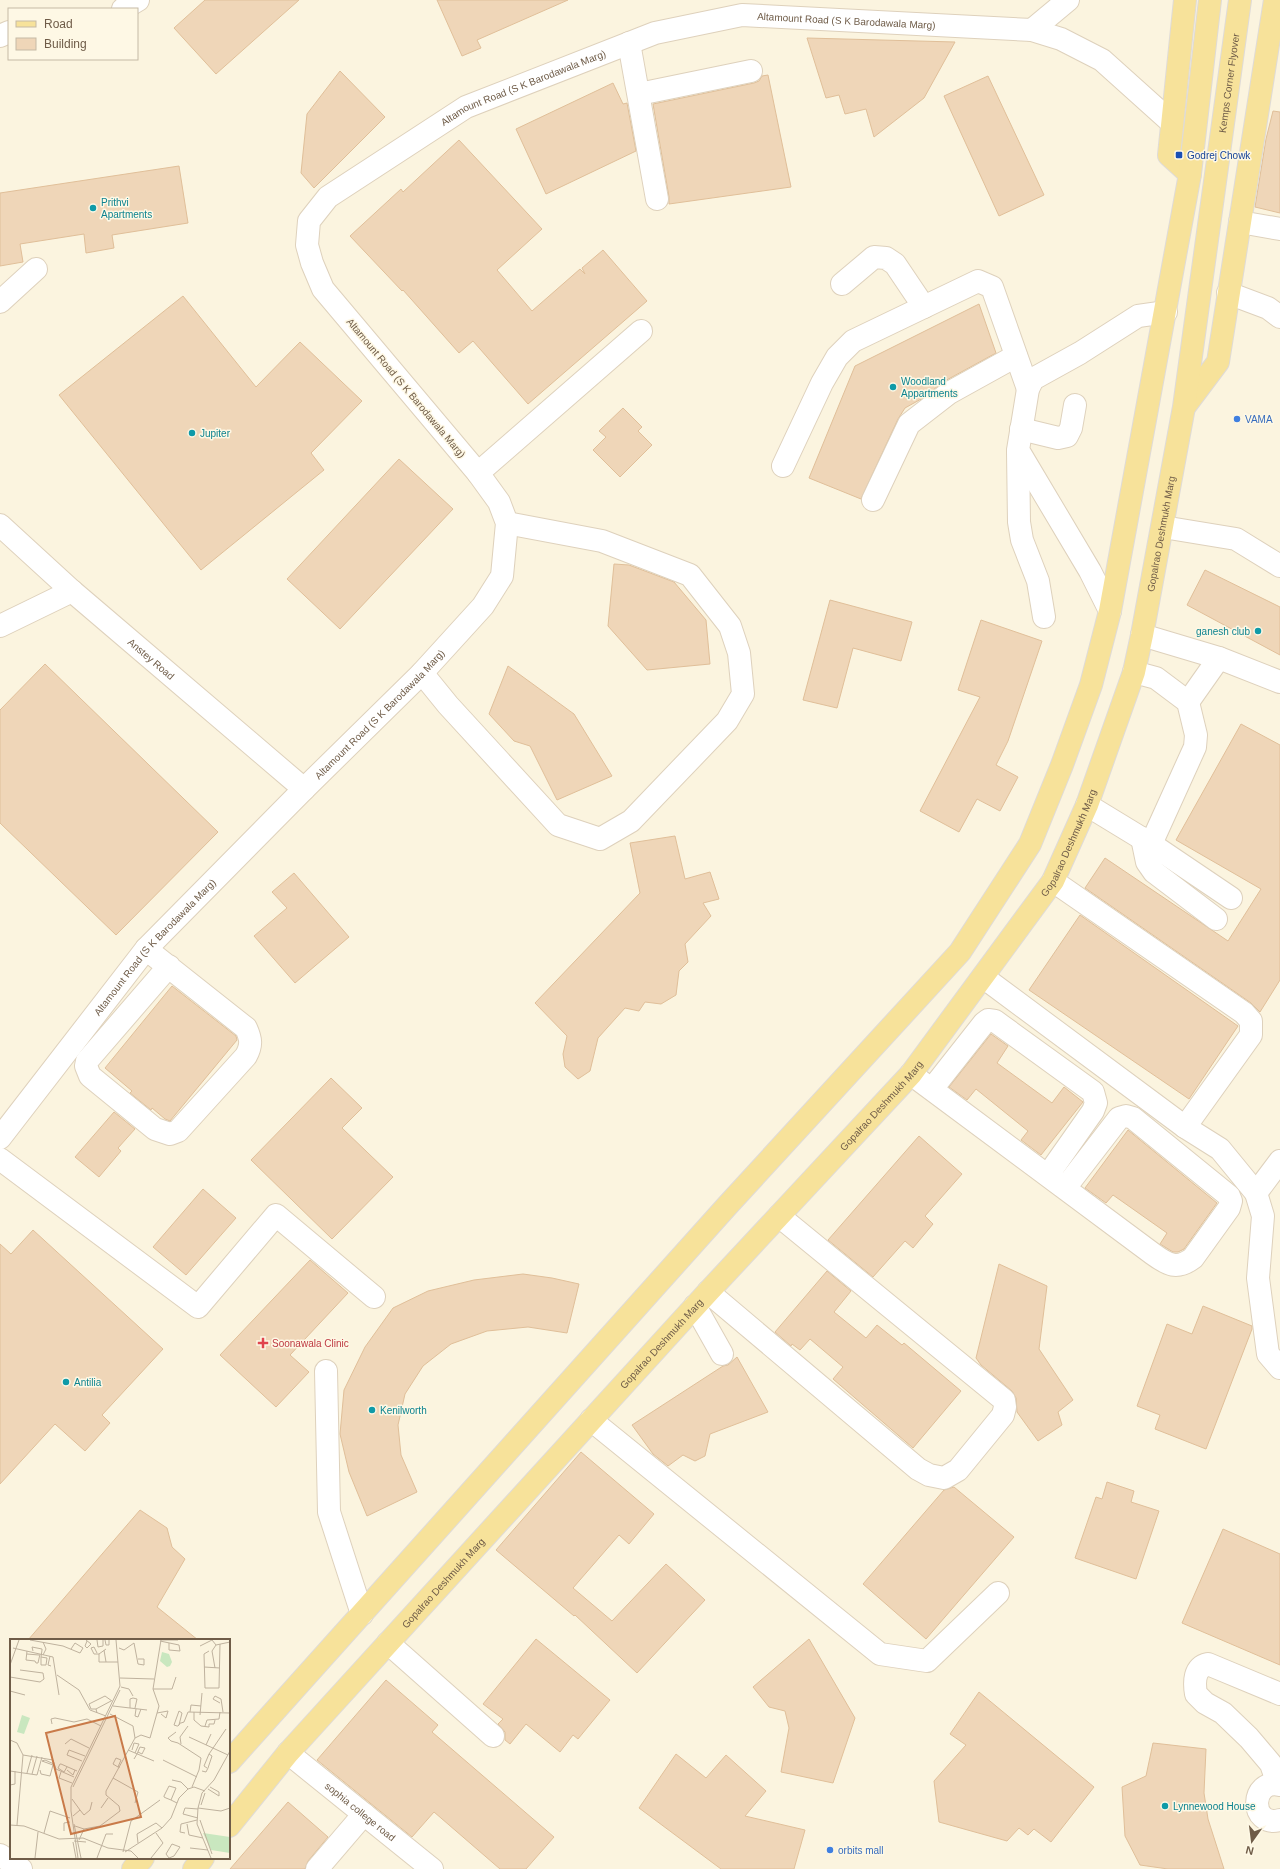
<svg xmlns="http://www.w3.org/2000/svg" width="1280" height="1869" font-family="Arial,sans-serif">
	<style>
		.building { fill: #efd6b8; stroke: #e0bf99 }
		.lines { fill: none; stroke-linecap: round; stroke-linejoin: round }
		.minor-casing { stroke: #ded1bc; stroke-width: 24 }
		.major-casing { stroke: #dfdbd7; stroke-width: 24 }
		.minor { stroke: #fff; stroke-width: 22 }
		.major { stroke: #f7e29a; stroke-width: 22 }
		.transit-dot { fill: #1a4fb4; stroke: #fef8e5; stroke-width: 1.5 }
		.culture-dot { fill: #0f9aa8; stroke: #fef8e5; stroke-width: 1.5 }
		.shop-dot { fill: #3f7fe0; stroke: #fef8e5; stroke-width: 1.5 }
		.health-dot { fill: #e0444e; stroke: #fef8e5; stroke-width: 1.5 }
		.labels { text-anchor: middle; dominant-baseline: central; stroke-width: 3; stroke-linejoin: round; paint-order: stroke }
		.street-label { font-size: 10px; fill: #6f5c48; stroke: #fef8e5 }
		.transit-label { font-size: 10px; fill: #164399; stroke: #fef8e5; text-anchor: start }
		.culture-label { font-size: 10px; fill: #0d838f; stroke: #fef8e5; text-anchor: start }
		.shop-label { font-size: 10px; fill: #366cbe; stroke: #fef8e5; text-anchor: start }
		.health-label { font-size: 10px; fill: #be3a42; stroke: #fef8e5; text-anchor: start }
		.inset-road { fill: none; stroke: #bfb29e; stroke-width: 1 }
		.view { fill: #c97a49; fill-opacity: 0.15; stroke: #c97a49; stroke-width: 2 }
		.inset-edge { fill: none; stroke: #6f5c48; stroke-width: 2 }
	</style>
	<rect width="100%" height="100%" fill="#fbf4df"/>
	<!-- building -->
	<path class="building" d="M 205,0 L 299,0 L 216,74 L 174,28 Z
		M 437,0 L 568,0 L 477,40 L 481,48 L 462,56 Z
		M 807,38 L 955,42 L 924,98 L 874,137 L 866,109 L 845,114 L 839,95 L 826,98 Z
		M 340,71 L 385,117 L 314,188 L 301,173 L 307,114 Z
		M 768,75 L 791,187 L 669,204 L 669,197 L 653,104 L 754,83 L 759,81 L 762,76 Z
		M 988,76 L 1044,195 L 999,216 L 944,96 Z
		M 613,83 L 623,104 L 627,103 L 636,151 L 546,194 L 516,129 Z
		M 1273,111 L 1280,112 L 1280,213 L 1255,207 L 1266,139 Z
		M 459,140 L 542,229 L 497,270 L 532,311 L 580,269 L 585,274 L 582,268 L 603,250 L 647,301 L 528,404 L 473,341 L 459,353 L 403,290 L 402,291 L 350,236 L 401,189 L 403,192 Z
		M 179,166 L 188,223 L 112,235 L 114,248 L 86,253 L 84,234 L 20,244 L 23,262 L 0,266 L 0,193 Z
		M 183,296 L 256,387 L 300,342 L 362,401 L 311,453 L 324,470 L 201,570 L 59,395 Z
		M 979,304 L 996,353 L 943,382 L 923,398 L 905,408 L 898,419 L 861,499 L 809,478 L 855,366 Z
		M 623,408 L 642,427 L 638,431 L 652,445 L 620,477 L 593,450 L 606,437 L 599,431 Z
		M 399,459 L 453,509 L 340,629 L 287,579 Z
		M 614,564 L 629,565 L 674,582 L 706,620 L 710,664 L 647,670 L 608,626 Z
		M 1205,570 L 1280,607 L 1280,655 L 1187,605 Z
		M 830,600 L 912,622 L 901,661 L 853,648 L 837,708 L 803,700 Z
		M 981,620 L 1042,641 L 1008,741 L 996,765 L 1018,777 L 1000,811 L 977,799 L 959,832 L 920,811 L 980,697 L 958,690 Z
		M 45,664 L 218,832 L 116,935 L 0,823 L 0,710 Z
		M 508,666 L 574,714 L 612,776 L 557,800 L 530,746 L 514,741 L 489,714 Z
		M 1241,724 L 1280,745 L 1280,980 L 1260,1012 L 1251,1003 L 1085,888 L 1105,858 L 1228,941 L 1261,889 L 1176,840 Z
		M 675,836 L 685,879 L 710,872 L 719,899 L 703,903 L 711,916 L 685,944 L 688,962 L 679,971 L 676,995 L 661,1004 L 645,1002 L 639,1011 L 625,1008 L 598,1038 L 590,1071 L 578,1079 L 565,1067 L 563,1054 L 567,1036 L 535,1003 L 640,893 L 630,843 Z
		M 294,873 L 349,937 L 295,983 L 254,936 L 287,908 L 272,892 Z
		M 1080,915 L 1238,1026 L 1189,1099 L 1029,990 Z
		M 172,986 L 236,1036 L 237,1040 L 170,1121 L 165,1119 L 152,1108 L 151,1110 L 130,1093 L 132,1091 L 105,1068 Z
		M 991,1034 L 1008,1046 L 997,1063 L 1052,1103 L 1064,1087 L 1083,1102 L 1041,1155 L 1021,1140 L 1028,1131 L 976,1089 L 967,1100 L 949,1087 Z
		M 331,1078 L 362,1108 L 342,1128 L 393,1177 L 332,1239 L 251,1160 Z
		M 114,1112 L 135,1129 L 118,1148 L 121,1151 L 99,1177 L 75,1157 Z
		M 1128,1130 L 1217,1203 L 1184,1249 L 1178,1252 L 1173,1252 L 1160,1244 L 1167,1233 L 1113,1195 L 1106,1203 L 1085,1188 Z
		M 919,1136 L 962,1174 L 925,1216 L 933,1224 L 913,1248 L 905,1241 L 873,1277 L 828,1240 Z
		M 203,1189 L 236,1218 L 186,1275 L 153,1247 Z
		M 33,1230 L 163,1349 L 102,1415 L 110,1423 L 85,1451 L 55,1424 L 0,1484 L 0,1244 L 11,1254 Z
		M 310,1260 L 348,1293 L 290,1355 L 309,1372 L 276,1407 L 220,1355 Z
		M 999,1264 L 1047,1286 L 1039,1349 L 1073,1400 L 1058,1412 L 1062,1425 L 1038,1441 L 1017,1412 L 1016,1398 L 1012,1391 L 981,1365 L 976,1358 Z
		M 827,1271 L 851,1291 L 834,1312 L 866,1338 L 877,1325 L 902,1345 L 904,1343 L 961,1391 L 913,1448 L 833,1379 L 843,1367 L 810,1339 L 800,1350 L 792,1344 L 791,1346 L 775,1332 Z
		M 523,1274 L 552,1278 L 579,1284 L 567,1333 L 528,1327 L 487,1331 L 451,1344 L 423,1366 L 405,1394 L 398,1425 L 401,1455 L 417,1492 L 367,1516 L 349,1472 L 340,1434 L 344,1390 L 365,1347 L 393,1308 L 428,1291 L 474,1280 Z
		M 1203,1306 L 1252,1326 L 1252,1329 L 1206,1449 L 1155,1429 L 1160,1415 L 1137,1406 L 1167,1324 L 1192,1334 Z
		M 737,1357 L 768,1412 L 710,1434 L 705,1456 L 695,1461 L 683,1455 L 668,1466 L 653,1454 L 632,1425 L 723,1366 L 728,1365 Z
		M 581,1452 L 654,1514 L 629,1544 L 619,1535 L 573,1588 L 612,1621 L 666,1564 L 705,1600 L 637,1673 L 575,1615 L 574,1616 L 496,1550 Z
		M 1107,1482 L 1134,1491 L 1131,1502 L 1159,1511 L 1136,1579 L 1075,1558 L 1096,1497 L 1102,1499 Z
		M 954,1487 L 1014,1537 L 926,1639 L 863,1584 L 944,1490 Z
		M 140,1510 L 167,1528 L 172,1547 L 185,1559 L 157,1607 L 198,1640 L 28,1640 Z
		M 1223,1529 L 1280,1554 L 1280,1665 L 1182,1623 Z
		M 536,1639 L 610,1700 L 578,1739 L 573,1735 L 560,1752 L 526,1724 L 510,1744 L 505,1740 L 505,1732 L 498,1724 L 503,1719 L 483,1704 Z
		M 809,1639 L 855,1718 L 833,1783 L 781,1772 L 789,1728 L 785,1711 L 769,1707 L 753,1687 Z
		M 386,1680 L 438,1725 L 432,1732 L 554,1837 L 526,1869 L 500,1869 L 434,1812 L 412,1837 L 317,1760 Z
		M 979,1692 L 1094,1787 L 1051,1842 L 1034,1829 L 1028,1835 L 1019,1828 L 1007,1841 L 939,1822 L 934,1781 L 966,1745 L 950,1734 Z
		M 1153,1743 L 1206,1749 L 1204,1793 L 1208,1819 L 1224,1869 L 1168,1869 L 1140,1865 L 1125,1836 L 1122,1787 L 1146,1776 Z
		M 676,1754 L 706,1778 L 726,1755 L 766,1791 L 745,1816 L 805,1830 L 794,1869 L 721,1869 L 639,1808 Z
		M 288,1802 L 328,1837 L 308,1861 L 305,1869 L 230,1869 Z"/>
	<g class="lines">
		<!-- minor casing -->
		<g class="minor-casing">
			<g id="minor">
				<path d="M 123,9 L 138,0"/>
				<path d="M 1032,30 L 1068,0"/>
				<path d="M 0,36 L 9,32"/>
				<path d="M 629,43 L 657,199"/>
				<path d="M 639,94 L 751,71"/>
				<path d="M 1240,222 L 1280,229"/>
				<path d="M 842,284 L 874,257 L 886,258 L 895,264 L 924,307"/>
				<path d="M 1228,293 L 1268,308 L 1280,317"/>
				<path d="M 0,302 L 36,269"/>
				<path d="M 1021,429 L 1058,438 L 1067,436 L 1071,428 L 1075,405"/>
				<path d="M 1018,452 L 1019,522 L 1022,540 L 1038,581 L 1044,617"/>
				<path d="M 783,466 L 822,383 L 837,357 L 853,341 L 978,281 L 992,287 L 1028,389"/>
				<path d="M 478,473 L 641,331"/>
				<path d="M 873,500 L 909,424 L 949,393 L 1016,356"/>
				<path id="s1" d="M 0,525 L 72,591 L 304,789"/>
				<path d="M 1163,527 L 1236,539 L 1280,566"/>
				<path d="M 1110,611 L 1090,571 L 1018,450 L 1028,389 L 1033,379 L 1080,353 L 1138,316 L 1166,312"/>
				<path d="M 0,626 L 72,591"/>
				<path d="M 1142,635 L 1219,658 L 1280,682"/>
				<path d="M 422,673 L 448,705 L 558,825 L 600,839 L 631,821 L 727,721 L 743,694 L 739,653 L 730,626 L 690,575 L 602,541 L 507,523"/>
				<path d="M 1188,702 L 1219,658"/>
				<path d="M 1087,805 L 1151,844 L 1195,747 L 1196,735 L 1188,702 L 1156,678 L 1134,672"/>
				<path d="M 1142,838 L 1147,862 L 1154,872 L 1216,919"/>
				<path d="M 1151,844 L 1231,898"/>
				<path d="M 1053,881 L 1244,1013 L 1251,1021 L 1251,1035 L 1185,1127"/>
				<path d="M 146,949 L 246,1028 C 251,1039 252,1045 246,1056 L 178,1131 L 170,1134 L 155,1129 L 90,1076 L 86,1066 L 87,1061 L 169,966"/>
				<path d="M 983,977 L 1185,1127 L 1220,1149 L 1256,1193 L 1263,1216 L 1258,1278 L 1268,1354 L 1280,1368"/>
				<path d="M 911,1074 L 1153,1254 C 1168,1265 1177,1270 1193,1258 L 1229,1208 L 1231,1201 L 1229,1196 L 1133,1118 L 1126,1116 L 1119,1118 L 1065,1188"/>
				<path d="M 932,1089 L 984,1023 L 988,1020 L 995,1021 L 1093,1092 L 1096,1103 L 1093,1111 L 1048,1175"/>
				<path id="s2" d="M 0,1138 L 146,949 L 304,789 L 422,673 L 483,606 L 502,576 L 507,523 L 499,502 L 478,473 L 323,289 L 312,263 L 307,245 L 309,221 L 328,197 L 466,107 L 655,33 L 742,15 L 1032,30 L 1061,39 L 1102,60 L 1171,122"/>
				<path d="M 0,1159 L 198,1307 L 276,1215 L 374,1297"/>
				<path d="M 1256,1193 L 1280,1161"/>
				<path d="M 708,1292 L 918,1469 L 929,1475 L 944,1478 L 958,1470 L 1003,1415 L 1005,1407 L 1004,1400 L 779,1216"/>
				<path d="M 695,1306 L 722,1354"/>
				<path d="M 326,1371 L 329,1512 L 362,1614"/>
				<path d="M 591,1420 L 880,1654 L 927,1661 L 998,1593"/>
				<path d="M 388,1643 L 493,1736"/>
				<path id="s3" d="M 288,1753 L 432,1869"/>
				<path d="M 1278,1784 L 1271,1764 L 1249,1738 L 1223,1713 L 1205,1703 L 1196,1694 C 1194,1682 1194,1667 1208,1664 L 1280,1694"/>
				<path d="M 1280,1785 C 1250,1778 1249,1828 1280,1820"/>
				<path d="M 0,1855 L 21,1869"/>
				<path d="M 317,1869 L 364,1814"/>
			</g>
		</g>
		<!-- major casing -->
		<g class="major-casing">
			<g id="major">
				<path d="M 1185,0 L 1169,155 L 1190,174"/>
				<path d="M 1185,406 L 1218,362 L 1275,0"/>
				<path d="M 229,1762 L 727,1206 L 960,952 L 1030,844 L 1062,765 L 1091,685 L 1110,611 L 1190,174 L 1210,0"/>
				<path id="s4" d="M 229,1826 L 288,1753 L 328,1709 L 708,1292 L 911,1074 L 1053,881 L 1087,805 L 1134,672 L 1142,635 L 1184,407 L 1240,0"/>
				<path d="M 133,1869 L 143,1858"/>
				<path d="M 194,1869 L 203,1858"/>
			</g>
		</g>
		<!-- minor -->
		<use href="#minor" class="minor"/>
		<!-- major -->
		<use href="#major" class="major"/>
	</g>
	<!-- markers -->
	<rect class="transit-dot" x="1175" y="151" width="8" height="8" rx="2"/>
	<g class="culture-dot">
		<circle cx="93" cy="208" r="4"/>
		<circle cx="893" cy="387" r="4"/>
		<circle cx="192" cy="433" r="4"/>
		<circle cx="1258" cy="631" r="4"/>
		<circle cx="66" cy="1382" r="4"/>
		<circle cx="372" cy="1410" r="4"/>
		<circle cx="1165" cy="1806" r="4"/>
	</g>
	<g class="shop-dot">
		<circle cx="1237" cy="419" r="4"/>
		<circle cx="830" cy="1850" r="4"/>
	</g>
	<path class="health-dot" d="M261 1337h4v4h4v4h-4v4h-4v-4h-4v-4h4z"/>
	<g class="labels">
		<!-- street labels -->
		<g class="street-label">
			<text stroke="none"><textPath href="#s2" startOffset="1770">Altamount Road (S K Barodawala Marg)</textPath></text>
			<text stroke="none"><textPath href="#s4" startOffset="2076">Kemps Corner Flyover</textPath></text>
			<text stroke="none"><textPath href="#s2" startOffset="1434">Altamount Road (S K Barodawala Marg)</textPath></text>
			<text transform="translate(406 388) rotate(50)">Altamount Road (S K Barodawala Marg)</text>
			<text stroke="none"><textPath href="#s4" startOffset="1620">Gopalrao Deshmukh Marg</textPath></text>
			<text stroke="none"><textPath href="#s1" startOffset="202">Anstey Road</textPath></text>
			<text stroke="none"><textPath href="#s2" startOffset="570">Altamount Road (S K Barodawala Marg)</textPath></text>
			<text stroke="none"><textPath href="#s4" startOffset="1296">Gopalrao Deshmukh Marg</textPath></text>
			<text stroke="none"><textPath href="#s2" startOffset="246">Altamount Road (S K Barodawala Marg)</textPath></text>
			<text stroke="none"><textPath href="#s4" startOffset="972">Gopalrao Deshmukh Marg</textPath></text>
			<text stroke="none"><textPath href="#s4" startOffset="648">Gopalrao Deshmukh Marg</textPath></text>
			<text stroke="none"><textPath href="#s4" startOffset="324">Gopalrao Deshmukh Marg</textPath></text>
			<text stroke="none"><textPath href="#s3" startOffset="93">sophia college road</textPath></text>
		</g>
		<!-- transit labels -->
		<g class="transit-label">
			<text x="1187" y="155">Godrej Chowk</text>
		</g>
		<!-- culture labels -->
		<g class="culture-label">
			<text x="101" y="202">Prithvi<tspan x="101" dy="12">Apartments</tspan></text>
			<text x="901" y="381">Woodland<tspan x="901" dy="12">Appartments</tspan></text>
			<text x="200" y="433">Jupiter</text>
			<text x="1250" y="631" text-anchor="end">ganesh club</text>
			<text x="74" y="1382">Antilia</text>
			<text x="380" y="1410">Kenilworth</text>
			<text x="1173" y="1806">Lynnewood House</text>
		</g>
		<!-- shop labels -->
		<g class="shop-label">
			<text x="1245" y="419">VAMA</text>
			<text x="838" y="1850">orbits mall</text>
		</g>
		<!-- health labels -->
		<g class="health-label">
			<text x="272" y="1343">Soonawala Clinic</text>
		</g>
	</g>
	<!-- overview -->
	<g transform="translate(10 1639)">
		<rect width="220" height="220" fill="#fbf4df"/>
		<path d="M 152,13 L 159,15 L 162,23 L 160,27 L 157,28 L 150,22 ZM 12,76 L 20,79 L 14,95 L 7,93 ZM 193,194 L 220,198 L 220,214 L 201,211 Z" fill="#c9e7bf"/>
		<path class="inset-road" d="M 20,1 L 53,7 L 70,14 L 73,9 L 65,4 L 61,10M 76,1 L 81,5 L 77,9 L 75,7 L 77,2M 87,1 L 88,8 L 93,7 L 93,1M 95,1 L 96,6 L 99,6 L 99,1M 202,1 L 206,6 L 220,3M 150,2 L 169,6 L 170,12 L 159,11 L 159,4M 190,7 L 202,1M 3,9 L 43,18 L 49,56M 109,9 L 114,11 L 124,4 L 128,25 L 134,26 L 134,20 L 128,20M 96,10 L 89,15 L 89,23 L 108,23M 94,11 L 96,23M 17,12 L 16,21 L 25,22 L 26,24 L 28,24 L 30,15M 23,12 L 22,8 L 32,10 L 32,11 L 31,18 L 31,26 L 36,26 L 37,19 L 31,18M 199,12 L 194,15 L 195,49 L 209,49 L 210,5M 87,14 L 84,8 L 81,9 L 84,15 L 89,15M 17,15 L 29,16M 33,16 L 36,10 L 33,3M 40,17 L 38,26 L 41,27M 0,26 L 9,1M 194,28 L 210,29M 205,29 L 202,12 L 206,6M 47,36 L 69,51 L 80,71 L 96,77M 0,38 L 30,43 L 34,40 L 33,34 L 10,31M 110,39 L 144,40M 111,48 L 119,50 L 123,57M 143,50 L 162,50 L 166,38M 0,52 L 15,56M 210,64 L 203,60 L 205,57 L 211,60 L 213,73M 103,67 L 137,71M 120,69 L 120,60 L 123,59 L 127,60 L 125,69M 86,70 L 81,70 L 79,65 L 95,57 L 102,62M 126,70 L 125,77 L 128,78 L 131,70M 180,73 L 181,66 L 191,67M 184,73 L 184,81 L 191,87 L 199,88 L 199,85 L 204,85 L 205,81M 87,74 L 86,70 L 101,62M 147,74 L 158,72 L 156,79 L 151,75M 100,75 L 123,87 L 125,99M 190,76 L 192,54M 42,85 L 41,80 L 45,79 L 64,83 L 77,80 L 91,87M 169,86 L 172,74 L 169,72 L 164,86 L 167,87 L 168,87 L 169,86 L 170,84 L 171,84 L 174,83 L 178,73 L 220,74M 195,87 L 197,81 L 209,80 L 210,73M 166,93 L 158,99 L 161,102 L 168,104 L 191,119 L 189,131 L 182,148M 179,98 L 218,116M 0,101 L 7,104 L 13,116 L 7,186M 55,105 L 61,100 L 79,109M 171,105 L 170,98 L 178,87M 196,106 L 201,95M 118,111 L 144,122M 122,111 L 124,104 L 129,105 L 125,114M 13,116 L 43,121 L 46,130 L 64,138M 124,120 L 127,115 L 130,108 L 135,109 L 132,115 L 128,113M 153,121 L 187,138M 32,122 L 35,121 L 44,125M 72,122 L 57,116 L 59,111 L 75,117M 57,128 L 54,133 L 48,129 L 50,125 L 51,125 L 67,132M 108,128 L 111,121 L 106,119 L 103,125 L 108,128 L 110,128M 197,129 L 194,127 L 199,115 L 216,90M 30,131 L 31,135 L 40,137 L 43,126 L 32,122M 57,131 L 63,136 L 65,131M 0,132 L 27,136 L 32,118M 192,132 L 196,133 L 198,129 L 202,117 L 199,115M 51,133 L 49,139 L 62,144M 17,134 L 22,116M 22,135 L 27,117M 103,139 L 128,153 L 125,164M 162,141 L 171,143 L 178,150M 0,146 L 5,145 L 5,132M 63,148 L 110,51M 198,150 L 209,157 L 209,153 L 200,148M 62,160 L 70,171 L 63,177M 161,161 L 166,149 L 159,147 L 154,157 L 154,158 L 156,159 L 161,161 L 167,164M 191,166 L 195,154M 91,169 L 98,159M 188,169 L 211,172 L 220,169M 70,171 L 74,176 L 80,171 L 82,163M 188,179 L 173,175 L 175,169 L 188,170M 190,181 L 202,215M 64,185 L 71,219M 177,185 L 179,196 L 193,199M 0,186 L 14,187 L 49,200 L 73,199 L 98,209 L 121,212 L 128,219M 65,187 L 74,190 L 90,187 L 110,172 L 109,167 L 96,156 L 96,152 L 125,99 L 131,96 L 140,99 L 149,67 L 143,50 L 151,1 L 168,1M 54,192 L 54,184 L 60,183M 34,194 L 40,172 L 60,179M 175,194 L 170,193 L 171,185 L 187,181M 69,201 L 74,190M 64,202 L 76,203M 63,203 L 66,219M 128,204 L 127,195 L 146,184 L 152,189M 162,205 L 170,208 L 164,217 L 159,219 L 156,215 ZM 180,209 L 198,211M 113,213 L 121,182 L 150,161M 115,213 L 152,189 L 161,179 L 169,159 L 178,150 L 184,148 L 195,152M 25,219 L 28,193M 68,219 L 61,172 L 61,148 L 110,47 L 106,1M 87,219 L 96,195 L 103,195M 141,219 L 153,204 L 146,194M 201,219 L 187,185 L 188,169 L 192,154 L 204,141 L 220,112"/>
		<path class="view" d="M 105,77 L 131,178 L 61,195 L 36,94 Z"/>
		<rect width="220" height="220" class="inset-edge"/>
	</g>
	<!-- legend -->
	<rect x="8" y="8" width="130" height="52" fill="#fef8e5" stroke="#c5baa6"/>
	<rect x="16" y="21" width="20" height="6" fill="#f7e29a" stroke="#c5baa6"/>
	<text x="44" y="28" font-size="12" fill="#6f5c48">Road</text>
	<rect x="16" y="38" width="20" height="12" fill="#efd6b8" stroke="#c5baa6"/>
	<text x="44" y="48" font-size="12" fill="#6f5c48">Building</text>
	<!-- north arrow -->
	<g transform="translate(1252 1841) rotate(194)" stroke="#fef8e5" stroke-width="3" paint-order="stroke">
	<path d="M0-3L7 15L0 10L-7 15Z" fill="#6f5c48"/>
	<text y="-6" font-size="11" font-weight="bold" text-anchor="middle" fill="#6f5c48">N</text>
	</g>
</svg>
